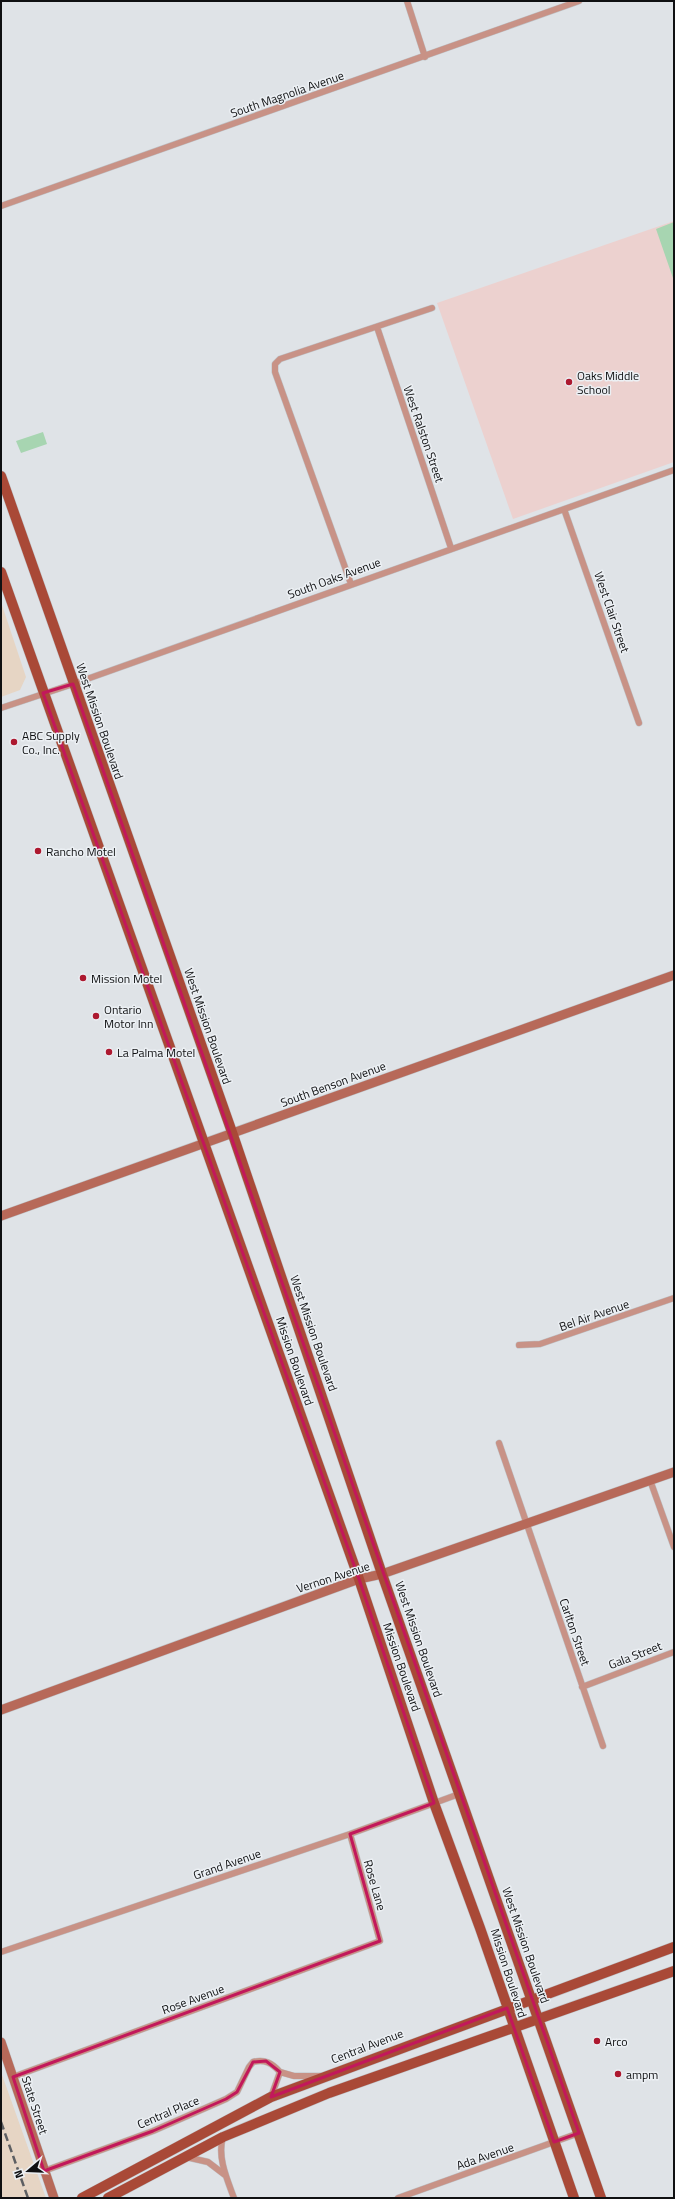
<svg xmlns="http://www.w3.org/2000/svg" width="675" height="2199" font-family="'Titillium Web',sans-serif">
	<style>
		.industrial { fill: #e6d5c4 }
		.education { fill: #ecd1cf }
		.green { fill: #a7d5b1 }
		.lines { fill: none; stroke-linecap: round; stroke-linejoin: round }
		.street-casing { stroke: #bec1c5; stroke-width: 7 }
		.secondary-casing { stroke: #bec1c5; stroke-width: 10 }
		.primary-casing { stroke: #bec1c5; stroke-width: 11 }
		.street { stroke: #c89286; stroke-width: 6 }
		.secondary { stroke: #b76959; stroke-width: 9 }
		.primary { stroke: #a94937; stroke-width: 10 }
		.rail { stroke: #5d5f62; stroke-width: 2.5; stroke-dasharray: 8 4; stroke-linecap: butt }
		.marked { fill: none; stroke: #c2185b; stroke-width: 3; stroke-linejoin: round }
		.poi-dot { fill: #ad182f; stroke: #ecf0f4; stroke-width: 1.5 }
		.labels { text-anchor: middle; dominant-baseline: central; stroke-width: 3; stroke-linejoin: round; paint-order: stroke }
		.street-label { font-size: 12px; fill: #0f1012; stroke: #ecf0f4 }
		.poi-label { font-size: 12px; fill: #0f1012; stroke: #ecf0f4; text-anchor: start }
	</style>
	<rect width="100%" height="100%" fill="#dfe3e7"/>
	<!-- industrial -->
	<path class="industrial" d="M 1,602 L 26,677 L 20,690 L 1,697 Z
		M 1,2072 L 46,2198 L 1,2198 Z"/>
	<!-- education -->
	<path class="education" d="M 674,221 L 674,462 L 513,519 L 437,303 Z"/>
	<!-- green -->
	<path class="green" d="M 674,222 L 674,281 L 656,229 Z
		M 43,432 L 47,444 L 21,453 L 16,441 Z"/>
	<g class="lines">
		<!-- street casing -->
		<g class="street-casing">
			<path id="street" d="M 407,1 L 425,57
				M 1,206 L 579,1
				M 377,327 L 451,548
				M 564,509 L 639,723
				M 351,584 L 275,372 L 275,364 L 280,359 L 432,308
				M 1,708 L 73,684 L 674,470
				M 519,1345 L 540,1344 L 674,1298
				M 499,1443 L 603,1746
				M 650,1480 L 674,1547
				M 582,1687 L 674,1652
				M 1,1952 L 350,1834 L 459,1794
				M 280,2072 L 294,2076 L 322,2076
				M 13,2077 L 380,1941 L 350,1834
				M 271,2097 L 280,2072
				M 223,2137 C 217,2157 227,2179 234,2198
				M 186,2157 L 208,2162 L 225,2175
				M 44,2171 L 153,2131 L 226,2099 L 237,2092 L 249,2067 L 253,2062 C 265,2059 272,2063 280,2072
				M 398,2198 L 579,2133"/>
		</g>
		<!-- secondary casing -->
		<g class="secondary-casing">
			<path id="secondary" d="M 1,1216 C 226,1137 449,1054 674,975
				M 1,1710 L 359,1579 L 382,1574 L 674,1472
				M 1,2042 L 54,2198"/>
		</g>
		<!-- primary casing -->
		<g class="primary-casing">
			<path id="primary" d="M 1,476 L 233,1135 L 382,1574 L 601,2198
				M 1,572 L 359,1579 L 434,1803 L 480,1928 L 574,2198
				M 82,2198 L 271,2097 L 674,1947
				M 108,2198 L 223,2137 L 329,2093 L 674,1971"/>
		</g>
		<!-- street -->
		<use href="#street" class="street"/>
		<!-- secondary -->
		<use href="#secondary" class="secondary"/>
		<!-- primary -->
		<use href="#primary" class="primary"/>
		<!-- rail -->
		<path class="rail" d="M 1,2122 L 28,2198"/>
	</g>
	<!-- marked area -->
	<path class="marked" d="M 73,684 L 579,2133 L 554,2142 L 507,2008 L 271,2097 L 280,2072 L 266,2061 L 253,2062 L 237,2092 L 226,2099 L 153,2131 L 44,2171 L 13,2077 L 380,1941 L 350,1834 L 434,1803 L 359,1579 L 43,693 Z"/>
	<!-- markers -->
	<g class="poi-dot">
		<circle cx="569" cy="382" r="4"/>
		<circle cx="14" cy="742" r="4"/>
		<circle cx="38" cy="851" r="4"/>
		<circle cx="83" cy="978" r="4"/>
		<circle cx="96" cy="1016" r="4"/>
		<circle cx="109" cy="1052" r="4"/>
		<circle cx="597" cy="2041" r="4"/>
		<circle cx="618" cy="2074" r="4"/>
	</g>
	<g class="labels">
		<!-- street labels -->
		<g class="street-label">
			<text transform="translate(287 94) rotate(-19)">South Magnolia Avenue</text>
			<text transform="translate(424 434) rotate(71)">West Ralston Street</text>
			<text transform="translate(334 578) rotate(-20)">South Oaks Avenue</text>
			<text transform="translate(612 612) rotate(71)">West Clair Street</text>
			<text transform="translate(100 721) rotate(71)">West Mission Boulevard</text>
			<text transform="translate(208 1026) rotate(71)">West Mission Boulevard</text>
			<text transform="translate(333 1084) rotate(-20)">South Benson Avenue</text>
			<text transform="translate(594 1315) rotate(-19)">Bel Air Avenue</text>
			<text transform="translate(314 1333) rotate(71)">West Mission Boulevard</text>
			<text transform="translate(295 1361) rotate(71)">Mission Boulevard</text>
			<text transform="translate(333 1577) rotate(-18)">Vernon Avenue</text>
			<text transform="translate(575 1632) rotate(71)">Carlton Street</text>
			<text transform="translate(419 1639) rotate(71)">West Mission Boulevard</text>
			<text transform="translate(635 1655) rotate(-21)">Gala Street</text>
			<text transform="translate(402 1667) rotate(71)">Mission Boulevard</text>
			<text transform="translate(227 1864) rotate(-19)">Grand Avenue</text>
			<text transform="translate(375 1885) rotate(74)">Rose Lane</text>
			<text transform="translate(526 1945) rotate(71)">West Mission Boulevard</text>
			<text transform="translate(509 1973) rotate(72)">Mission Boulevard</text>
			<text transform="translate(193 1999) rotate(-20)">Rose Avenue</text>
			<text transform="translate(367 2046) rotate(-21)">Central Avenue</text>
			<text transform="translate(35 2105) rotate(72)">State Street</text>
			<text transform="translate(168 2112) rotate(-23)">Central Place</text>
			<text transform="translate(485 2156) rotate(-19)">Ada Avenue</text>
		</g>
		<!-- poi labels -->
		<g class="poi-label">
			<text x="577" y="375">Oaks Middle<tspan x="577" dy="14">School</tspan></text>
			<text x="22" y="735">ABC Supply<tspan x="22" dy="14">Co., Inc.</tspan></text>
			<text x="46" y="851">Rancho Motel</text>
			<text x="91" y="978">Mission Motel</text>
			<text x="104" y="1009">Ontario<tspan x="104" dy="14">Motor Inn</tspan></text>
			<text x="117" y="1052">La Palma Motel</text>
			<text x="605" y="2041">Arco</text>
			<text x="626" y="2074">ampm</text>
		</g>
	</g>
	<!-- border -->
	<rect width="675" height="2199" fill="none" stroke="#0f1012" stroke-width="4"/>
	<!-- north arrow -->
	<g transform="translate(28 2171) rotate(251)" stroke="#ecf0f4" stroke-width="3" paint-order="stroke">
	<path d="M0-3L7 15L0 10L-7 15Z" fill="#0f1012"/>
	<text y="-6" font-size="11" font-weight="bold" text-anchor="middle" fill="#0f1012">N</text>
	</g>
</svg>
